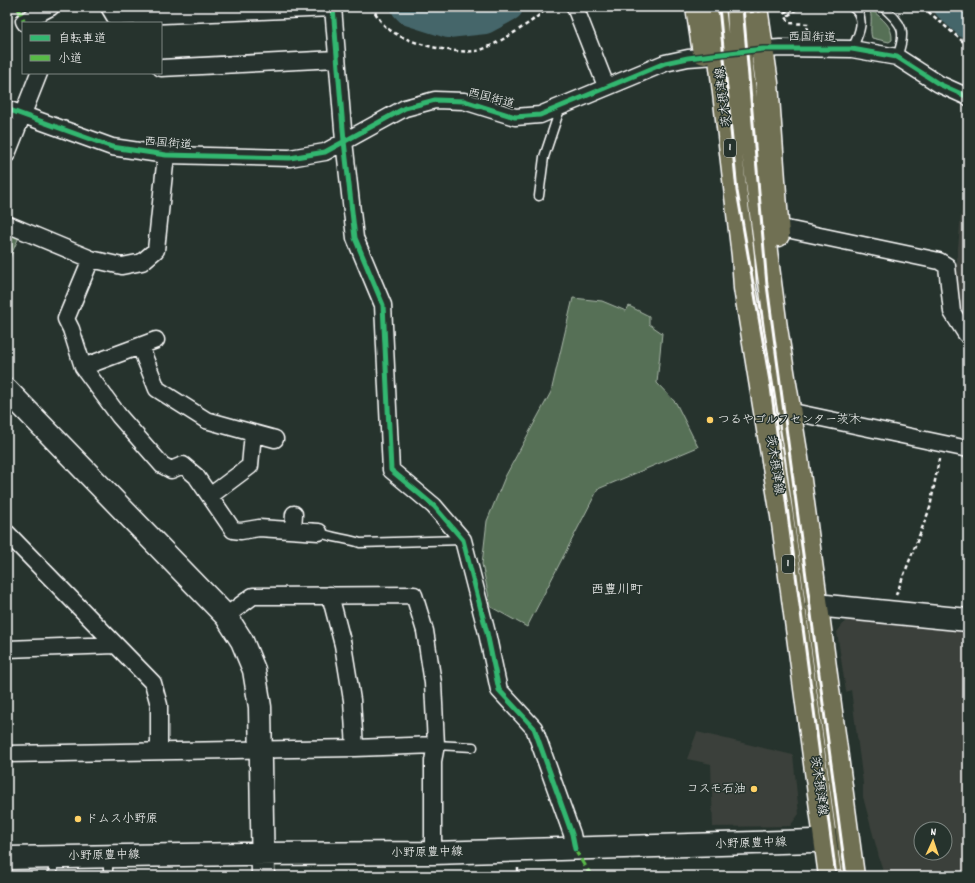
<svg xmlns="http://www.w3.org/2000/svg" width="975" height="883" font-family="Dekko,'Klee One',sans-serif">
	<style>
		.built { fill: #3a403a; fill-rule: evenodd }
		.green { fill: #567056; stroke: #aab8aa }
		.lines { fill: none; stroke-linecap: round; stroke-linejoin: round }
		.river { stroke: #45666b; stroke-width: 28 }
		.lane-casing { stroke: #fff; stroke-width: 11 }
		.street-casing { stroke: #fff; stroke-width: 19 }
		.secondary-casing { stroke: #fff; stroke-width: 25 }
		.primary-casing { stroke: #fff; stroke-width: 25 }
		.path { stroke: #fff; stroke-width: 2.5; stroke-dasharray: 4 3; stroke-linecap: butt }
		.lane { stroke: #26332d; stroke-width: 8 }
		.street { stroke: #26332d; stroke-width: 16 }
		.secondary { stroke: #26332d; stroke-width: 22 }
		.primary { stroke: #706f52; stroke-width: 22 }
		.rail { stroke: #fff; stroke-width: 3 }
		.path-bridge { stroke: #fff; stroke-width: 2.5; stroke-dasharray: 4 3; stroke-linecap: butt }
		.quiet { stroke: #58b947; stroke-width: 4; stroke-dasharray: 8 4; stroke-linecap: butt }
		.cycleway-casing { stroke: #26332d; stroke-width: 8 }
		.cycleway { stroke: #33b770; stroke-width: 5 }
		.poi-dot { fill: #ffd166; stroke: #26332d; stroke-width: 1.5 }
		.labels { text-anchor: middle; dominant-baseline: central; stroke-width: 3; stroke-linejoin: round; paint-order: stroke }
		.shield { fill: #26332d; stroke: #bec2c0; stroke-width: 1 }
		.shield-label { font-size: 11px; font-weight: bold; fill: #fff }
		.street-label { font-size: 12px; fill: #fff; stroke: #26332d }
		.poi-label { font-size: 12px; fill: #fff; stroke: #26332d; text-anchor: start }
		.neighbourhood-label { font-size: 13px; fill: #fff; stroke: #26332d }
	</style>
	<rect width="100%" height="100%" fill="#26332d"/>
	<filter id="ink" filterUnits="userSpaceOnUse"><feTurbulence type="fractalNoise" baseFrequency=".025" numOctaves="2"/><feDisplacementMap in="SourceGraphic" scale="8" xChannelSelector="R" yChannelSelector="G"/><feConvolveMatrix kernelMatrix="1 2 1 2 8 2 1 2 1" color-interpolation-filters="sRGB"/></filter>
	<g filter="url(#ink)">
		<!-- built -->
		<path class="built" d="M 968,133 L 968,314 L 957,312 L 953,281 L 956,272 Z
			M 846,620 L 968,632 L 968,876 L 884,876 L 863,797 L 863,783 L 851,690 L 846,692 L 837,632 ZM 921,829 L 945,829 L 945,853 L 921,853 Z
			M 697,732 L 793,755 L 799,814 L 790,826 L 713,827 L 711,764 L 687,759 Z"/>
		<!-- green -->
		<path class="green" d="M 872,10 C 882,19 893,26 892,40 L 889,42 L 872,38 C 869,29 873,20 870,11 Z
			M 7,232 L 19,237 L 7,264 Z
			M 573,298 L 602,301 L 626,311 L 629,306 L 649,316 L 649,324 L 662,333 L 657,383 L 676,403 L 698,447 L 598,489 L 527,627 L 491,607 L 482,564 L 487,521 L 505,477 L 551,392 Z"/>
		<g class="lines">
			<!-- river -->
			<path class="river" d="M 405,7 L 410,12 L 448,24 L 485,20 L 509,7
				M 948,7 L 968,25"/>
			<!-- lane casing -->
			<g class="lane-casing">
				<path id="lane" d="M 883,7 C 903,25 907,30 897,57
					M 852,49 C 858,36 868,17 852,7
					M 539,196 L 544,157 L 561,106
					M 319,532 C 327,537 349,539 360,543 L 462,540
					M 436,745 L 473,747
					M 53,876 L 53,859
					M 108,876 L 108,857"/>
			</g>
			<!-- street casing -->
			<g class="street-casing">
				<path id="street" d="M 109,7 L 115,17 L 333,8
					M 333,7 L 344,141 L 355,238 L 383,305 L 391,470 L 434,506 L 463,540 L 487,633 L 499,690 L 534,728 L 572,834 L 575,849
					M 575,7 L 606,86
					M 25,23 L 24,21 L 51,7
					M 752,50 L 780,48 L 852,49 L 897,57 L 939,84 L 968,97
					M 161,68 L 337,59
					M 7,109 L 112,147 L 166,155 L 290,158 L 325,152 L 405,108 L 435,100 L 464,101 L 515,117 L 540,115 L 665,63 L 688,58 L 716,56
					M 7,154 L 39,73
					M 7,224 L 91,259 L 122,266 L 142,262 L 156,250 L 166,155
					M 777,227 L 939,261 L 947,266 L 952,312 L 966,334
					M 91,259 L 66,319 L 71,329 L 83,367 L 119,416 L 162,465 L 171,470 L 183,465 L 196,476 L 233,530 L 241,531 L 259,528 L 319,532
					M 140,346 L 157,389 L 206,420 L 253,433
					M 83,367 L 156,340
					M 793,412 L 968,449
					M 210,496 L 250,466 L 253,433 L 275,439
					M 293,530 L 294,514
					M 7,533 L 153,683 L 159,705 L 159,750
					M 330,595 L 343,645 L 352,700 L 355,748
					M 226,616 L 253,596 L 414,595 L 425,631 L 433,683 L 436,745 L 433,761 L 433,853
					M 7,649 L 115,645
					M 7,754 L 355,748 L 436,745"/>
			</g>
			<!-- secondary casing -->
			<g class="secondary-casing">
				<path id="secondary" d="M 7,390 L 226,616 L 242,641 L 254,670 L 260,707 L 263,876
					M 816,605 L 968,620
					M 7,858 L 242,854 L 433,853 L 845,840"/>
			</g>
			<!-- primary casing -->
			<g class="primary-casing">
				<path id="primary" d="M 697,7 L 704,53
					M 714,7 L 743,256 L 745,288 L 782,516 L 830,876
					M 738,7 L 740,52 L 776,328 L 797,458 L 853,876
					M 756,7 L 767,83 L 778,235"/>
			</g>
			<!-- path -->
			<path class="path" d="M 371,7 C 376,13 380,22 386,27 C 404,43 452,54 476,51 C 491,49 538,19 548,7
				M 923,7 L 968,46
				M 797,9 L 786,17 L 790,23 L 808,24 L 807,30
				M 7,10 L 13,7
				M 784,13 L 792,7
				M 896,595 L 930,508 L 939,459
				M 518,868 L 518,876"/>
			<!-- lane -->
			<use href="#lane" class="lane"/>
			<!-- street -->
			<use href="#street" class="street"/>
			<!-- secondary -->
			<use href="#secondary" class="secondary"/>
			<!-- primary -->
			<use href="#primary" class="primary"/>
			<!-- rail -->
			<path class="rail" d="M 719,7 L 737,191 L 771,387 L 836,876
				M 743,7 L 767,285 L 846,876"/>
			<!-- path-bridge -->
			<path class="path-bridge" d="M 750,12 L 780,9 L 780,7"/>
			<!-- quiet -->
			<path class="quiet" d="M 18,7 L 24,21
				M 575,849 L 591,876"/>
			<!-- cycleway casing -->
			<g class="cycleway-casing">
				<path id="cycleway" d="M 333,7 L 344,141 L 355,238 L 383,305 L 391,470 L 434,506 L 463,540 L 487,633 L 499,690 L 534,728 L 572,834 L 575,849
					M 7,109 L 112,147 L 166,155 L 290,158 L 325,152 L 405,108 L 435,100 L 464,101 L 515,117 L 540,115 L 665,63 L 688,58 L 763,49 L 852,49 L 897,57 L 939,84 L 968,97"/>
			</g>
			<!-- cycleway -->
			<use href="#cycleway" class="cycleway"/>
		</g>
	</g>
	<!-- markers -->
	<g class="poi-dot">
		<circle cx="710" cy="420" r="4"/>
		<circle cx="754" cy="789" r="4"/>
		<circle cx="78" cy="819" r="4"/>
	</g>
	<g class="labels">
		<!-- shield labels -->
		<g class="shield">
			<rect x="724" y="139" width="12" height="18" rx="3"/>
			<rect x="782" y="555" width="12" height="18" rx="3"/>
		</g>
		<g class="shield-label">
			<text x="730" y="148">1</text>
			<text x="788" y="564">1</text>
		</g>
		<!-- street labels -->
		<g class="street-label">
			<text transform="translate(812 38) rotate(1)">西国街道</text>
			<text transform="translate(724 97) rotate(-97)">茨木摂津線</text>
			<text transform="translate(491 99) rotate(15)">西国街道</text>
			<text transform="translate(168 144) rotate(5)">西国街道</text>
			<text transform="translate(774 465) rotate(81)">茨木摂津線</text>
			<text transform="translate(818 786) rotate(82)">茨木摂津線</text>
			<text transform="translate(751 844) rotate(-2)">小野原豊中線</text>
			<text transform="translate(427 853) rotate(-1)">小野原豊中線</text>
			<text transform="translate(104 856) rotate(-1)">小野原豊中線</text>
		</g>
		<!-- poi labels -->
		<g class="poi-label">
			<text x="718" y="420">つるやゴルフセンター茨木</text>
			<text x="746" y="789" text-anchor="end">コスモ石油</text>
			<text x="86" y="819">ドムス小野原</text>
		</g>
		<!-- neighbourhood labels -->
		<g class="neighbourhood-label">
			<text x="617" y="590">西豊川町</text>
		</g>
	</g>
	<!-- margin -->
	<rect width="975" height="883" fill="none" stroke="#26332d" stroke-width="24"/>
	<rect x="12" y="12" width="951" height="859" fill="none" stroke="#fff" stroke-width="1.5" filter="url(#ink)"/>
	<!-- legend -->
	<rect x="22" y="22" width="140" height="52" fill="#26332d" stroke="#7d8581"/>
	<rect x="30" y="35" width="20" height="6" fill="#33b770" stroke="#7d8581"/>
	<text x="58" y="42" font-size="12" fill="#ffffff">自転車道</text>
	<rect x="30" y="55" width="20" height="6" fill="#58b947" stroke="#7d8581"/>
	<text x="58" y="62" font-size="12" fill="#ffffff">小道</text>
	<!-- north arrow -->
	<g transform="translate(933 841) rotate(3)"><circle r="19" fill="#26332d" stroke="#7d8581"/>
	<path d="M0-3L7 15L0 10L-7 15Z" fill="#ffd166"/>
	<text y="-6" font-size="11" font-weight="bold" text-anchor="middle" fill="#ffffff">N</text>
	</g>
</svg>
